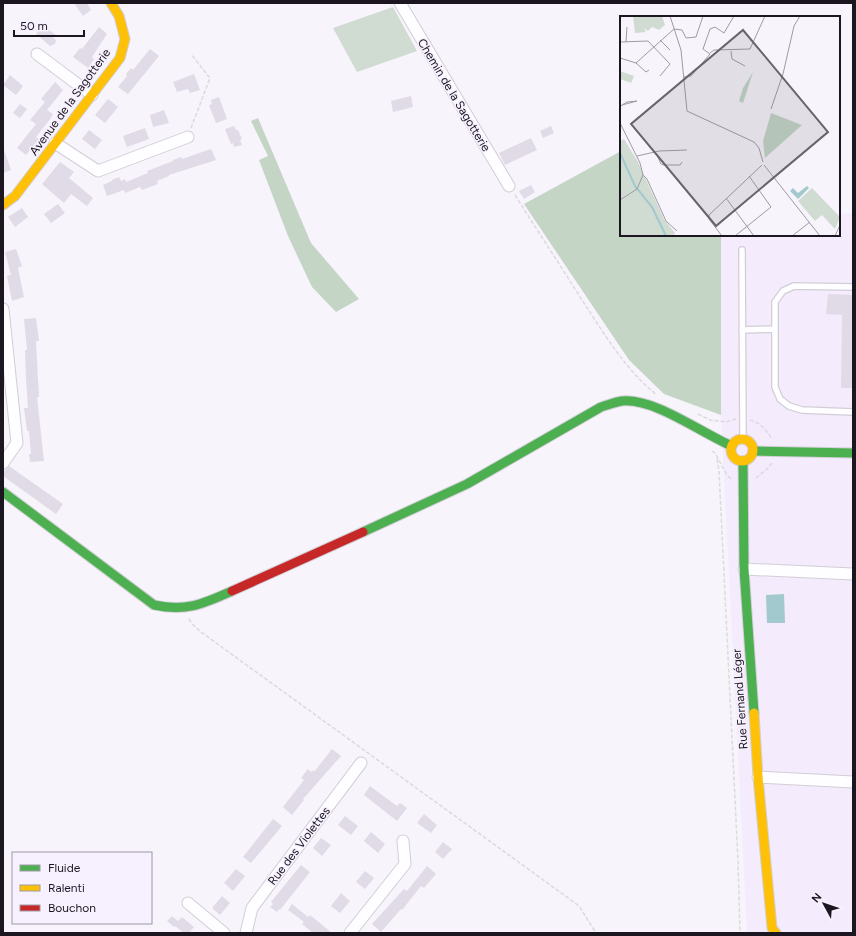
<svg xmlns="http://www.w3.org/2000/svg" width="856" height="936" font-family="Figtree,sans-serif">
	<style>
		.built { fill: #f4ebfd }
		.green { fill: #d0dbd2 }
		.forest { fill: #c4d5c6 }
		.water { fill: #a1c9ce }
		.building { fill: #e0dbe6 }
		.lines { fill: none; stroke-linecap: round; stroke-linejoin: round }
		.lane-casing { stroke: #d2ced6; stroke-width: 8 }
		.street-casing { stroke: #d2ced6; stroke-width: 13 }
		.fast-casing { stroke: #d2ced6; stroke-width: 11 }
		.slow-casing { stroke: #d2ced6; stroke-width: 11 }
		.jam-casing { stroke: #d2ced6; stroke-width: 11 }
		.path { stroke: #dbdadc; stroke-width: 1.5; stroke-dasharray: 4 2; stroke-linecap: butt }
		.lane { stroke: #fefdff; stroke-width: 5.5 }
		.street { stroke: #fefdff; stroke-width: 11 }
		.fast { stroke: #4caf50; stroke-width: 9 }
		.slow { stroke: #ffc107; stroke-width: 9 }
		.jam { stroke: #c62828; stroke-width: 9 }
		.labels { text-anchor: middle; dominant-baseline: central; stroke-width: 3; stroke-linejoin: round; paint-order: stroke }
		.street-label { font-size: 12px; fill: #1b161f; stroke: #f7f0ff }
		.inset-river { fill: none; stroke: #a1c9ce; stroke-width: 2 }
		.inset-road { fill: none; stroke: #9f9ba4; stroke-width: 1 }
		.view { fill: #68646c; fill-opacity: 0.15; stroke: #68646c; stroke-width: 2 }
		.inset-edge { fill: none; stroke: #1b161f; stroke-width: 2 }
	</style>
	<rect width="100%" height="100%" fill="#f7f4fc"/>
	<!-- built -->
	<path class="built" d="M 853,213 L 853,933 L 747,933 L 721,415 L 721,235 L 839,235 L 839,214 Z"/>
	<!-- green -->
	<path class="green" d="M 393,7 L 417,51 L 357,72 L 333,28 Z"/>
	<!-- forest -->
	<path class="forest" d="M 258,118 L 311,243 L 359,299 L 336,312 L 312,287 L 288,236 L 259,160 L 268,156 L 251,121 Z
		M 621,151 L 621,235 L 721,235 L 721,415 L 664,394 L 629,360 L 524,204 Z"/>
	<!-- water -->
	<path class="water" d="M 784,594 L 785,623 L 767,623 L 766,595 Z"/>
	<!-- building -->
	<path class="building" d="M 74,3 L 87,3 L 91,10 L 83,16 Z
		M 43,26 L 56,35 L 53,38 L 56,40 L 55,44 L 50,46 L 36,34 Z
		M 99,27 L 107,34 L 92,57 L 94,59 L 88,68 L 73,57 L 80,48 L 82,49 Z
		M 150,49 L 159,56 L 128,94 L 118,87 L 127,76 L 126,74 L 131,68 L 133,70 Z
		M 194,74 L 200,90 L 190,93 L 188,89 L 177,92 L 173,82 Z
		M 10,75 L 23,86 L 16,95 L 3,85 Z
		M 55,82 L 63,90 L 47,110 L 53,114 L 51,118 L 36,137 L 39,139 L 26,155 L 17,148 L 36,124 L 30,120 L 45,102 L 41,99 Z
		M 411,96 L 413,107 L 393,112 L 391,101 Z
		M 219,97 L 227,119 L 216,123 L 209,105 L 212,104 L 211,100 Z
		M 108,99 L 118,107 L 105,123 L 95,115 Z
		M 20,104 L 27,109 L 20,118 L 13,113 Z
		M 164,110 L 169,123 L 153,127 L 150,115 Z
		M 234,126 L 236,130 L 238,130 L 242,139 L 240,140 L 242,145 L 234,147 L 233,143 L 231,144 L 225,129 Z
		M 551,126 L 554,133 L 543,138 L 540,131 Z
		M 145,128 L 149,139 L 127,147 L 123,136 Z
		M 89,130 L 102,140 L 95,149 L 82,139 Z
		M 531,138 L 537,150 L 505,165 L 499,153 Z
		M 211,149 L 216,160 L 169,175 L 169,176 L 157,181 L 158,184 L 142,190 L 140,187 L 125,193 L 124,190 L 107,196 L 103,185 L 112,181 L 112,180 L 119,177 L 121,181 L 125,179 L 126,182 L 148,173 L 147,171 L 173,161 L 173,160 L 181,157 L 182,159 Z
		M 4,150 L 11,170 L 3,173 L 3,151 Z
		M 60,162 L 74,172 L 69,178 L 93,198 L 87,206 L 71,194 L 64,203 L 42,184 Z
		M 531,185 L 535,192 L 524,199 L 519,191 Z
		M 58,204 L 65,213 L 51,223 L 44,214 Z
		M 22,208 L 28,217 L 15,227 L 8,217 Z
		M 16,249 L 22,266 L 18,268 L 24,297 L 12,301 L 7,276 L 11,275 L 5,252 Z
		M 828,294 L 853,295 L 853,388 L 841,388 L 842,315 L 826,314 Z
		M 36,318 L 39,341 L 36,341 L 39,397 L 37,397 L 44,461 L 30,462 L 29,454 L 31,454 L 29,431 L 27,431 L 24,408 L 28,408 L 26,378 L 25,350 L 27,350 L 24,319 Z
		M 9,466 L 63,504 L 56,514 L 3,476 L 3,472 Z
		M 332,749 L 341,756 L 303,799 L 304,800 L 292,815 L 283,807 L 304,780 L 301,778 L 308,769 L 311,772 L 313,770 L 314,772 Z
		M 370,786 L 397,806 L 400,803 L 407,808 L 397,821 L 364,795 Z
		M 424,814 L 437,825 L 431,833 L 417,823 Z
		M 345,816 L 358,826 L 351,835 L 338,825 Z
		M 273,819 L 282,826 L 251,863 L 243,857 Z
		M 371,832 L 385,844 L 378,853 L 364,841 Z
		M 321,838 L 331,845 L 322,856 L 313,848 Z
		M 443,842 L 452,849 L 443,859 L 435,852 Z
		M 301,865 L 310,872 L 280,910 L 279,909 L 277,912 L 270,907 L 273,904 L 271,902 Z
		M 427,866 L 436,874 L 424,888 L 421,886 L 402,910 L 401,909 L 381,932 L 372,924 L 404,889 L 407,891 Z
		M 236,869 L 245,876 L 233,891 L 224,883 Z
		M 365,871 L 374,878 L 365,889 L 356,882 Z
		M 341,893 L 350,901 L 340,913 L 331,906 Z
		M 222,896 L 230,903 L 220,915 L 212,908 Z
		M 292,904 L 308,917 L 310,915 L 332,933 L 313,933 L 302,924 L 304,922 L 288,910 Z
		M 172,916 L 178,921 L 182,917 L 194,927 L 189,933 L 184,933 L 175,926 L 174,927 L 167,921 Z"/>
	<g class="lines">
		<!-- lane casing -->
		<g class="lane-casing">
			<path id="lane" d="M 742,250 L 743,439
				M 853,287 L 794,286 L 783,291 L 775,302 L 775,387 L 780,399 L 789,406 L 802,410 L 853,412
				M 742,330 L 775,329"/>
		</g>
		<!-- street casing -->
		<g class="street-casing">
			<path id="street" d="M 400,3 L 509,186
				M 37,54 L 92,95
				M 55,143 L 98,171 L 188,137
				M 3,309 L 17,443 L 3,463
				M 744,569 L 853,574
				M 758,777 L 853,782
				M 188,903 L 224,933
				M 246,933 L 252,908 L 361,763
				M 350,933 L 405,864 L 403,841"/>
		</g>
		<!-- fast casing -->
		<g class="fast-casing">
			<path id="fast" d="M 753,451 L 853,453
				M 743,461 L 744,569 L 754,713
				M 3,492 L 154,605 C 186,612 203,604 232,591
				M 363,532 L 467,484 L 601,407 C 608,405 615,402 622,401 C 655,398 701,433 732,446"/>
		</g>
		<!-- slow casing -->
		<g class="slow-casing">
			<path id="slow" d="M 3,205 L 15,196 L 120,58 L 125,39 L 119,16 L 111,3
				M731 450a11 11 0 1 1 22 0a11 11 0 1 1-22 0Z
				M 754,713 L 758,777 L 772,928 L 776,933"/>
		</g>
		<!-- jam casing -->
		<g class="jam-casing">
			<path id="jam" d="M 232,591 L 363,532"/>
		</g>
		<!-- path -->
		<path class="path" d="M 191,128 L 210,78 L 191,54
			M 515,195 C 537,230 560,265 582,300 C 603,332 627,372 657,395
			M 698,414 L 710,420 L 726,422 L 736,419
			M 750,420 C 761,423 766,430 772,439
			M 712,451 L 715,453 L 727,475 L 731,479
			M 717,459 L 719,471 L 738,861 L 740,933
			M 756,478 L 767,469 L 772,463
			M 189,619 L 192,624 L 201,632 L 564,895 L 579,906 L 596,933"/>
		<!-- lane -->
		<use href="#lane" class="lane"/>
		<!-- street -->
		<use href="#street" class="street"/>
		<!-- fast -->
		<use href="#fast" class="fast"/>
		<!-- slow -->
		<use href="#slow" class="slow"/>
		<!-- jam -->
		<use href="#jam" class="jam"/>
	</g>
	<g class="labels">
		<!-- street labels -->
		<g class="street-label">
			<text transform="translate(454 95) rotate(59)">Chemin de la Sagotterie</text>
			<text transform="translate(70 102) rotate(-54)">Avenue de la Sagotterie</text>
			<text transform="translate(740 699) rotate(-94)">Rue Fernand Léger</text>
			<text transform="translate(299 846) rotate(-53)">Rue des Violettes</text>
		</g>
	</g>
	<!-- overview -->
	<g transform="translate(620 16)">
		<rect width="220" height="220" fill="#f7f4fc"/>
		<path d="M 13,0 L 42,0 L 45,9 L 39,14 L 32,11 L 28,15 L 24,12 L 26,16 L 15,17 ZM 0,55 L 14,60 L 11,67 L 0,63 ZM 4,123 L 18,146 L 44,203 L 55,217 L 53,220 L 0,220 L 0,125 ZM 192,172 L 220,201 L 215,213 L 202,199 L 195,205 L 178,185 Z" fill="#d0dbd2"/>
		<path d="M 133,56 L 123,87 L 119,85 L 123,72 ZM 151,97 L 182,109 L 145,142 L 143,125 Z" fill="#c4d5c6"/>
		<path d="M 187,170 L 189,172 L 178,183 L 170,175 L 173,172 L 178,177 Z" fill="#a1c9ce"/>
		<path class="inset-river" d="M 0,137 L 15,170 L 32,191 L 46,220"/>
		<path class="inset-road" d="M 50,0 L 61,34 L 67,95 L 134,126 L 139,132 L 143,146M 40,24 L 50,34M 0,26 L 28,25 L 50,48 L 40,60M 6,26 L 7,11M 111,35 L 112,43 L 125,50M 90,37 L 94,34 L 130,33 L 145,0M 0,42 L 16,47 L 54,13 L 62,14 L 66,22 L 76,21 L 83,0M 16,47 L 26,56 L 29,54M 64,61 L 71,60 L 90,38 L 83,33 L 90,13 L 95,11 L 104,17 L 114,0M 0,91 L 2,89 L 7,86 L 17,85 L 2,89M 151,93 L 163,58 L 174,10 L 180,0M 0,107 L 20,147 L 23,159 L 17,173 L 0,184M 36,137 L 41,148 L 44,149 L 60,149 L 62,146M 17,140 L 39,135 L 67,134M 144,149 L 200,220M 23,159 L 27,163 L 46,205 L 57,215M 106,182 L 134,220M 102,220 L 89,203 L 89,199 L 142,149M 115,220 L 151,191 L 129,160M 172,220 L 190,206M 215,220 L 220,209"/>
		<path class="view" d="M 123,14 L 208,116 L 96,210 L 11,108 Z"/>
		<rect width="220" height="220" class="inset-edge"/>
	</g>
	<!-- border -->
	<rect width="856" height="936" fill="none" stroke="#1b161f" stroke-width="8"/>
	<!-- legend -->
	<rect x="12" y="852" width="140" height="72" fill="#f7f0ff" stroke="#9f99a5"/>
	<rect x="20" y="865" width="20" height="6" fill="#4caf50" stroke="#9f99a5"/>
	<text x="48" y="872" font-size="12" fill="#1b161f">Fluide</text>
	<rect x="20" y="885" width="20" height="6" fill="#ffc107" stroke="#9f99a5"/>
	<text x="48" y="892" font-size="12" fill="#1b161f">Ralenti</text>
	<rect x="20" y="905" width="20" height="6" fill="#c62828" stroke="#9f99a5"/>
	<text x="48" y="912" font-size="12" fill="#1b161f">Bouchon</text>
	<!-- north arrow -->
	<g transform="translate(824 904) rotate(310)" stroke="#f7f0ff" stroke-width="3" paint-order="stroke">
	<path d="M0-3L7 15L0 10L-7 15Z" fill="#1b161f"/>
	<text y="-6" font-size="11" font-weight="bold" text-anchor="middle" fill="#1b161f">N</text>
	</g>
	<!-- scale -->
	<path d="M14 30v6h70v-6" fill="none" stroke="#1b161f" stroke-width="2"/>
	<text x="20" y="30" font-size="12" fill="#1b161f" stroke="#f7f0ff" stroke-width="3" paint-order="stroke">50 m</text>
</svg>
